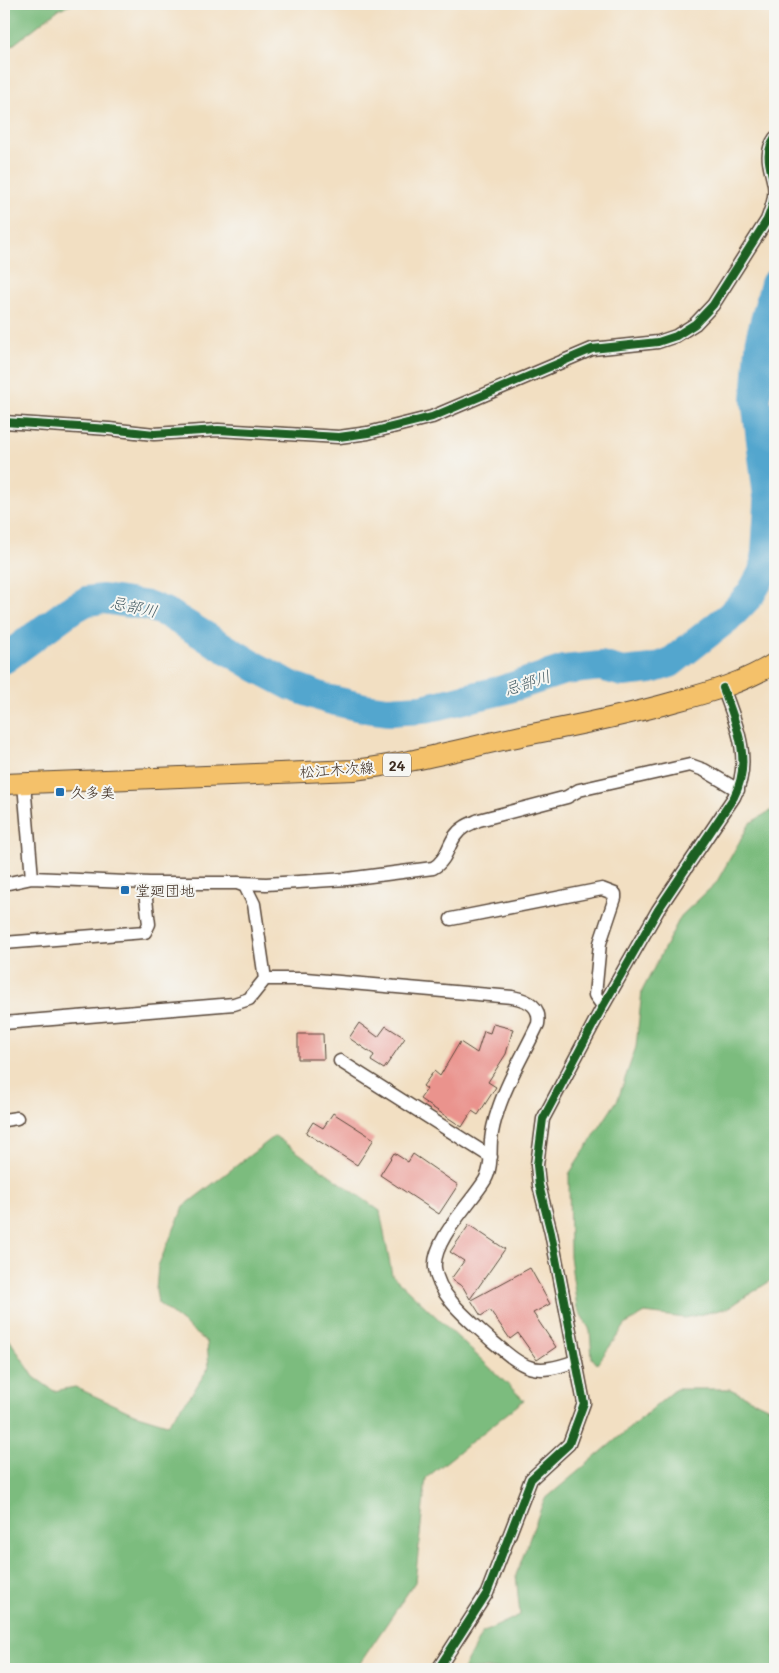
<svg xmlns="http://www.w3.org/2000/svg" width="779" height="1673" font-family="Mali,'Klee One',sans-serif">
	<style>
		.forest { fill: #7bbc7e; stroke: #5b734e }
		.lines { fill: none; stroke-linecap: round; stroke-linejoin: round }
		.river { stroke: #53a6ce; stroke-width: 30 }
		.building { fill: #ea938d }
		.street-casing { stroke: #564537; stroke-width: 15 }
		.primary-casing { stroke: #564537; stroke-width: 22 }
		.street { stroke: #fff; stroke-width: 12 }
		.primary { stroke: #f4c16a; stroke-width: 20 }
		.cycleway-casing { stroke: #f6f6f2; stroke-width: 11 }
		.cycleway { stroke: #1b5e20; stroke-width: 8 }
		.poi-dot { fill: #1f6fb2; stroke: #f6f6f2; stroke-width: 2 }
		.labels { text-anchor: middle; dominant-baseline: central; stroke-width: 4; stroke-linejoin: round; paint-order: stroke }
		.shield { fill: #f6f6f2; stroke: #73675e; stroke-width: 1 }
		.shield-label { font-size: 14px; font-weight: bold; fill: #3b2a1e }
		.street-label { font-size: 15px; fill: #3b2a1e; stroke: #f6f6f2 }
		.poi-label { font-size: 15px; fill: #3b2a1e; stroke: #f6f6f2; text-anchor: start }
		.water-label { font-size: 16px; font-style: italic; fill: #455c64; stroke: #f6f6f2 }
	</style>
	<rect width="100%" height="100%" fill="#f6f6f2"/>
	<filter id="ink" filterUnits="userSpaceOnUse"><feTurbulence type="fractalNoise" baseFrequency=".02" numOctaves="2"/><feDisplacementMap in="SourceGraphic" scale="10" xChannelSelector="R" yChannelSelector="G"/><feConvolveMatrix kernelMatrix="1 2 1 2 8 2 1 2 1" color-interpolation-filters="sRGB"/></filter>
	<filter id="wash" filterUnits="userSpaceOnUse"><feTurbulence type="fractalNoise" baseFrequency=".0096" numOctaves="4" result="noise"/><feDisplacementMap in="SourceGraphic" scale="20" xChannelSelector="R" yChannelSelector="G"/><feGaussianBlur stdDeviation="1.12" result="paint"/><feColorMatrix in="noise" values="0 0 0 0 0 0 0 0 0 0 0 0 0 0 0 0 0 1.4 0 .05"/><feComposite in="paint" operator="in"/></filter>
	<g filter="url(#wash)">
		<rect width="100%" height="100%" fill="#f2dfc2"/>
		<!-- forest -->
		<path class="forest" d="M 4,4 L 74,4 L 59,9 L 9,48 L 4,49 Z
			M 775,808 L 775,1278 L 728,1308 L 685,1318 L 645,1313 L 626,1324 L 597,1364 L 592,1358 L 590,1330 L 577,1308 L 570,1256 L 569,1174 L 618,1099 L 636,1047 L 642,991 L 681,916 L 716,883 L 750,823 Z
			M 275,1136 L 380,1211 L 392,1275 L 524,1400 L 426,1478 L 415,1582 L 356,1669 L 4,1669 L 4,1335 L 9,1339 L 34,1377 L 54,1391 L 75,1387 L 134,1414 L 167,1424 L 191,1395 L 209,1367 L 207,1342 L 158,1303 L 156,1290 L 158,1266 L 184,1206 Z
			M 676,1389 L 730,1389 L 775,1411 L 775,1669 L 463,1669 L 482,1633 L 520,1615 L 516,1575 L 544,1500 Z"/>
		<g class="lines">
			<!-- river -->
			<path class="river" d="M 4,659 L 69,611 L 87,601 L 103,599 L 149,606 L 167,613 L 256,667 L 292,686 L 327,699 L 365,708 L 388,711 L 422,709 L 503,690 L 564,670 L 601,666 L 623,672 L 651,669 L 670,663 L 730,616 L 750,595 L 765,569 L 769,505 L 756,400 L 761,336 L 775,284"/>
		</g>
		<g id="blocks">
			<!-- building -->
			<path class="building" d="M 359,1023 L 378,1037 L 386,1026 L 405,1038 L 384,1069 L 371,1061 L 374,1055 L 349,1038 Z
				M 493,1024 L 513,1029 L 506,1054 L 488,1082 L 496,1087 L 478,1115 L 472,1111 L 462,1127 L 420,1099 L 427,1089 L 423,1086 L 434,1071 L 440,1076 L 460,1042 L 477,1053 L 484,1031 L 490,1033 Z
				M 298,1034 L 323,1034 L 324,1059 L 298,1059 Z
				M 333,1113 L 374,1139 L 357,1165 L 306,1133 L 313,1122 L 323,1128 Z
				M 394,1153 L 408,1162 L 413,1154 L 458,1185 L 439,1214 L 380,1175 Z
				M 469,1225 L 505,1249 L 470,1299 L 463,1287 L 451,1279 L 464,1261 L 450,1252 Z
				M 530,1268 L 550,1304 L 533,1313 L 556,1347 L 537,1360 L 518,1333 L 510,1339 L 490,1310 L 481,1316 L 471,1300 Z"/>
		</g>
	</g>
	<g filter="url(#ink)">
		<use href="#blocks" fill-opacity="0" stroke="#564537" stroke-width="1"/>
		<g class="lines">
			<!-- street casing -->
			<g class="street-casing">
				<path id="street" d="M 4,422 L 109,429 L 154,434 L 218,430 L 339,437 L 368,433 L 432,417 L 592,349 L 658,342 L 676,336 L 695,324 L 713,305 L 767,220 C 771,209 776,197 774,185 C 771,167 763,155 775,138
					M 24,784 L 32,878
					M 238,883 L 266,884 L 347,879 L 433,868 C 446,861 447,848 455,836 C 461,827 470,824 479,820 L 567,797 L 579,790 L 690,765 L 704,770 L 738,790
					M 4,884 L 32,878 L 150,883 L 237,883 L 245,886 L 254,904 L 265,979 L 249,999 L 234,1004 L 4,1023
					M 451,919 L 602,889 L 615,894 L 615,898 L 600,943 L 595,995 L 603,1006
					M 4,943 L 145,932 L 149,924 L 144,883
					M 265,979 L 305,979 L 512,997 C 528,1000 541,1006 538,1024 C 525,1052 507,1081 498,1110 C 495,1119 492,1130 491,1140 C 490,1154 492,1168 485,1180 C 471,1203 432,1241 435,1268 C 438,1297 472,1322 492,1341 C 526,1370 533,1376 576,1361
					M 340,1061 L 491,1157
					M 4,1120 L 17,1118
					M 438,1669 L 487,1593 L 531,1479 L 569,1444 L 584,1403 L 551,1233 L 539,1185 L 537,1165 L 543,1119 L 603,1006 L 658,910 L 734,797 C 753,761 736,723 723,688"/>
			</g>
			<!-- primary casing -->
			<g class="primary-casing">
				<path id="primary" d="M 4,784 L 354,770 C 411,763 465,748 521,736 C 574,726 625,716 677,701 C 711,692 745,682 775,663"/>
			</g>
			<!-- street -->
			<use href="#street" class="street"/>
			<!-- primary -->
			<use href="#primary" class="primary"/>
			<!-- cycleway casing -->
			<g class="cycleway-casing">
				<path id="cycleway" d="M 4,422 L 109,429 L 154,434 L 218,430 L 339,437 L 368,433 L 432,417 L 592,349 L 658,342 L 676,336 L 695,324 L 713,305 L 767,220 C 771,209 776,197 774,185 C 771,167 763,155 775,138
					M 438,1669 L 487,1593 L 531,1479 L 569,1444 L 584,1403 L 551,1233 L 539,1185 L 537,1165 L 543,1119 L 603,1006 L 658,910 L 734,797 C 753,761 736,723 723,688"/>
			</g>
			<!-- cycleway -->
			<use href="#cycleway" class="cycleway"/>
		</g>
	</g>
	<!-- markers -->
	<g class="poi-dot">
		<rect x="55" y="787" width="10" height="10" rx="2.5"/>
		<rect x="120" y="885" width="10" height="10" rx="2.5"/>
	</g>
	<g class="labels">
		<!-- shield labels -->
		<rect class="shield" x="383" y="753.5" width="28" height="23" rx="4"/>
		<g class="shield-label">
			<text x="397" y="765">24</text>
		</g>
		<!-- street labels -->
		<g class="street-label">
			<text transform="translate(337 769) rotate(-4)">松江木次線</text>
		</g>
		<!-- poi labels -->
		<g class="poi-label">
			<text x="70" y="792">久多美</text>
			<text x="135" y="890">堂廻団地</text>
		</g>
		<!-- water labels -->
		<g class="water-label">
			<text transform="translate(134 606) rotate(12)">忌部川</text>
			<text transform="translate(527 682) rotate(-18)">忌部川</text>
		</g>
	</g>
	<!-- margin -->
	<rect width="779" height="1673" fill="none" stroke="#f6f6f2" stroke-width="20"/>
</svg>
